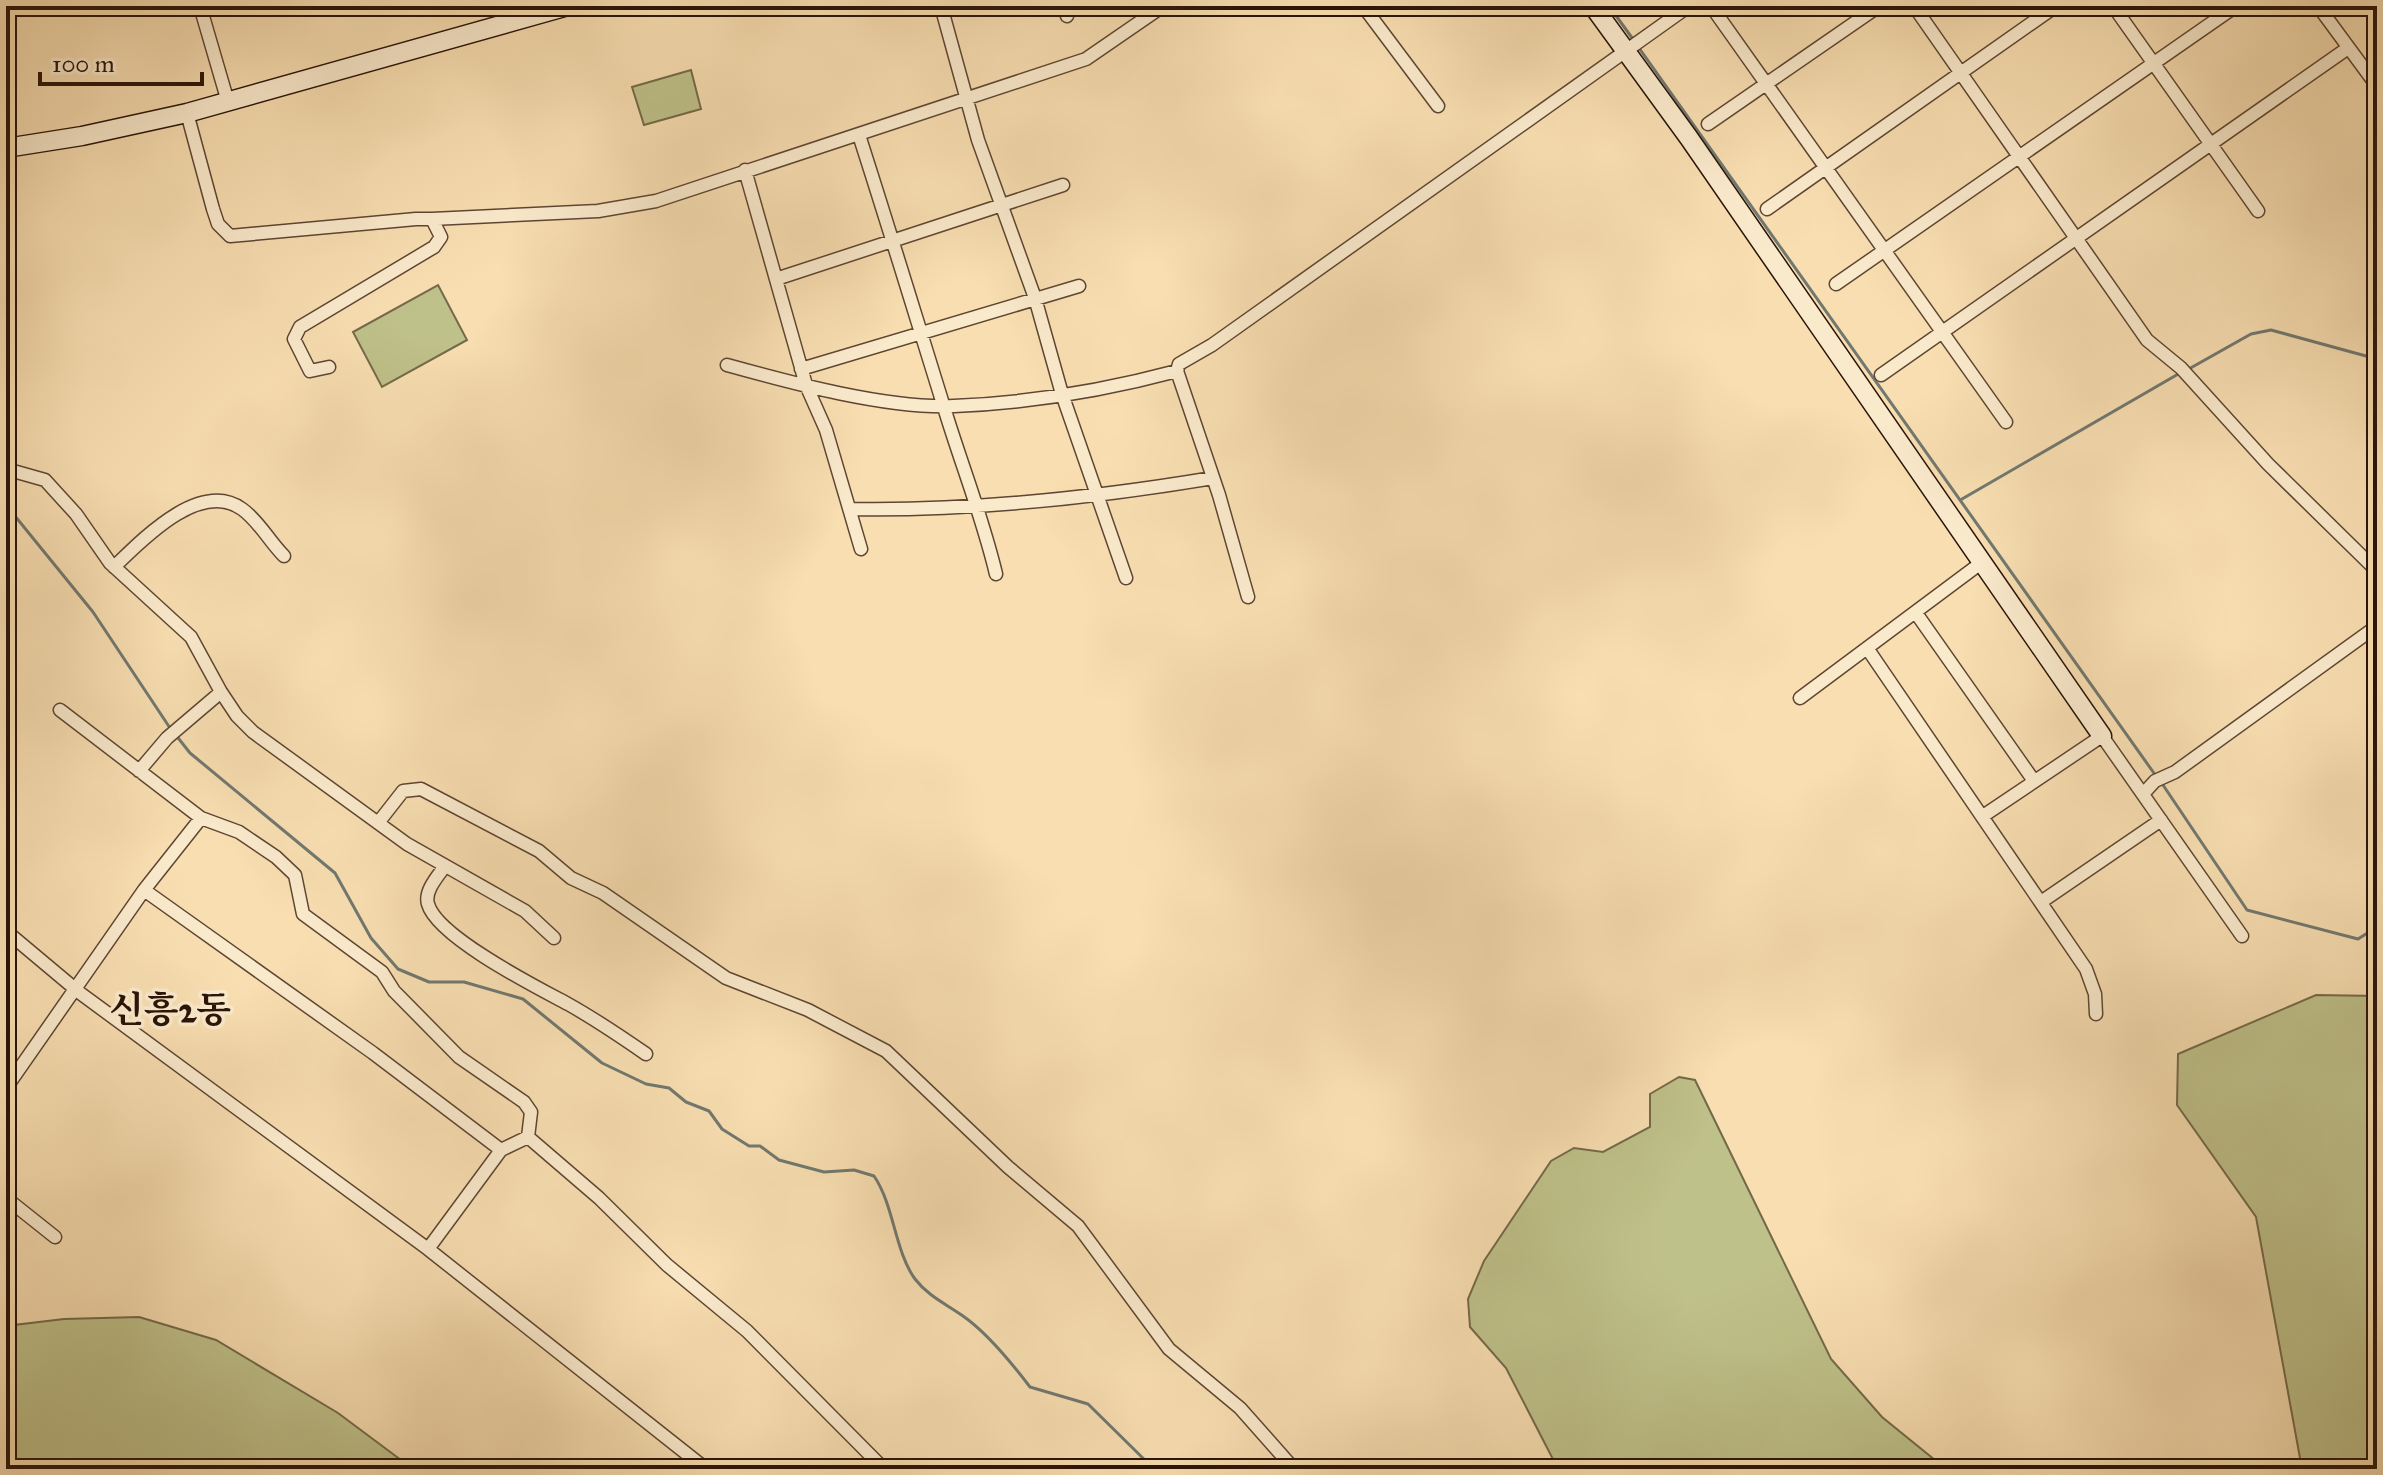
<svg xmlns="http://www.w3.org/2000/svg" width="2383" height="1475" font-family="'IM FELL Great Primer','Noto Serif KR',serif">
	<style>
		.green { fill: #bfc18a; stroke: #746a49; stroke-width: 2 }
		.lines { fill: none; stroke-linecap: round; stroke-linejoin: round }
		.stream { stroke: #717870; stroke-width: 3 }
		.street-casing { stroke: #5e4632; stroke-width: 15 }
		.secondary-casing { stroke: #2a1408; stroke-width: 21 }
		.street { stroke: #faeacc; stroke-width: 12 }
		.secondary { stroke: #faeacc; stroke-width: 18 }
		.labels { text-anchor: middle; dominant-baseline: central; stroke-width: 7; stroke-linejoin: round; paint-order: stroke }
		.quarter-label { font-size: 36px; font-weight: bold; fill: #2a1408; stroke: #faeacc }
	</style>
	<rect width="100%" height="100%" fill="#f8deb1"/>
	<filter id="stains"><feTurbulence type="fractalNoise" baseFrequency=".0025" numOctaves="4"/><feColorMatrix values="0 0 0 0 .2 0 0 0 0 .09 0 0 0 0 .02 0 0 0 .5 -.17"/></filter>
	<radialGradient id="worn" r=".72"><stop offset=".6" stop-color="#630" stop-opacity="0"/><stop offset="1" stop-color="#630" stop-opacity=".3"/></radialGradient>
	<!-- green -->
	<path class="green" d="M 691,70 L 701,109 L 644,125 L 632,87 Z
		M 438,285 L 467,340 L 382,387 L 353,332 Z
		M 2316,995 L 2377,996 L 2377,1469 L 2302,1469 L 2256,1217 L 2177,1105 L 2178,1054 Z
		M 1679,1077 L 1695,1080 L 1831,1359 L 1882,1417 L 1946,1469 L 1558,1469 L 1506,1368 L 1470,1327 L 1468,1299 L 1484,1261 L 1551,1161 L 1574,1148 L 1603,1152 L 1650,1127 L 1650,1094 Z
		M 139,1317 L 216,1340 L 338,1413 L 413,1469 L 6,1469 L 6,1326 L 64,1319 Z"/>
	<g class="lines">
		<!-- stream -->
		<path class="stream" d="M 1609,6 L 1635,42
			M 1639,48 L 2156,776
			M 2187,370 L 2251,334 L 2271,330 L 2377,359
			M 1962,499 L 2180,373
			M 6,505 L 93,612 L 170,728
			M 175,734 L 190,753 L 335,873 L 371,938 L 398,969 L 429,982 L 464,982 L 523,999 L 602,1063 L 646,1084 L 669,1088 L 686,1102 L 709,1111 L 722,1129 L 749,1146 L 760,1146 L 779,1160 L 824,1172 L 854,1170 L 874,1176 C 894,1205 895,1252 915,1279 C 928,1296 946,1304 963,1316 C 986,1332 1014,1366 1030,1387 L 1088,1404 L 1154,1469
			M 2161,782 L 2247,910 L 2358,939 L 2377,927"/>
		<!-- street casing -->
		<g class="street-casing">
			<path id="street" d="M 200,6 L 228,102
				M 941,6 L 978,140 L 1035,298 L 1062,394 L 1126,578
				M 1064,6 L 1067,16
				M 1363,6 L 1438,106
				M 1711,6 L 2006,422
				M 1914,6 L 2147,340 L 2181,368 L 2268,464 L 2377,571
				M 2113,6 L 2258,211
				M 2318,6 L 2377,86
				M 187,113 L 213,209 L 218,224 L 230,236 L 416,219 L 432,219 L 441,237 L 434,247 L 300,327 L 294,339 L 310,371 L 329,367
				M 1708,124 L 1879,6
				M 859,135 C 888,225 915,314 943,404 C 960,461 982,515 996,574
				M 745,170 L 806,385 L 826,430 L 861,549
				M 1767,209 L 2056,6
				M 432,219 L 598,211 L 656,201 L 1086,59 L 1163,6
				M 776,279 L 1063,185
				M 1836,284 L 2236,6
				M 727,365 C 792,383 887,409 954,406 C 1028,403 1106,390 1177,371
				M 801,369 L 1079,286
				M 1881,375 L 2348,48
				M 6,469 L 45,480 L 76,514 L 110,563 L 191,637 L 221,692 L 237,716 L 253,732 L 407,844 L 525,911 L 554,938
				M 851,509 C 972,511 1093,498 1213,478
				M 114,567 C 142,540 200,479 242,509 C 259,521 269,541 284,556
				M 1248,597 L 1219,495 L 1177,371 L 1179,364 L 1212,345 L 1689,6
				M 1916,613 L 2034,781
				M 1867,648 L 2086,969 L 2095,994 L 2096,1014
				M 1800,698 L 1981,563
				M 60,710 L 201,818 L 239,832 L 276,857 L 295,875 L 303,914 L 382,972 L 394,991 L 459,1057 L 524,1102 L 531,1112 L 528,1137
				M 139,771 L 167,738 L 221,692
				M 2143,794 L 2155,781 L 2175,772 L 2377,626
				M 1983,816 L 2102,736 L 2242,936
				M 378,823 L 403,791 L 421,789 L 539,851 L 571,878 L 603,893 L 726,978 L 808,1010 L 886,1051 L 1008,1167 L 1078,1226 L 1169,1349 L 1240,1408 L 1294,1469
				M 445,866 C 438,876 424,891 428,904 C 437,937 538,988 568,1004 C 595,1019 620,1036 646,1054
				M 144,890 L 373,1053 L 501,1150
				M 2041,902 L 2161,820
				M 6,931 L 80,993 L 428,1249 L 706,1469
				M 6,1088 L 144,890 L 201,818
				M 6,1198 L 55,1237
				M 428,1249 L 501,1150 L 528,1137 L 599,1198 L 667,1265 L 747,1331 L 884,1469"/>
		</g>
		<!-- secondary casing -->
		<g class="secondary-casing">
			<path id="secondary" d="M 1593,6 L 1689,138 L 2102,736
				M 6,148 L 82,136 L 187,113 L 568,6"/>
		</g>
		<!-- street -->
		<use href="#street" class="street"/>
		<!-- secondary -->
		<use href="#secondary" class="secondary"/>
	</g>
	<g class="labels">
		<!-- quarter labels -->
		<g class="quarter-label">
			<text x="170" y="1010">신흥2동</text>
		</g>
	</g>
	<!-- margin -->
	<rect width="2383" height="1475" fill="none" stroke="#f8deb1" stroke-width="32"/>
	<rect x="8" y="8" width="2367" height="1459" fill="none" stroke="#2a1408" stroke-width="4"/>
	<rect x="16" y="16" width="2351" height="1443" fill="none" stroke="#2a1408" stroke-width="2"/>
	<!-- scale -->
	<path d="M40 72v12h162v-12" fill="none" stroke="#2a1408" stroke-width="4"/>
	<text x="52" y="72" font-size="24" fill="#2a1408" stroke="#faeacc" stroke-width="6" paint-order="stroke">100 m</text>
	<rect width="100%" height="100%" filter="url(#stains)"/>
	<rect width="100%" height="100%" fill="url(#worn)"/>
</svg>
